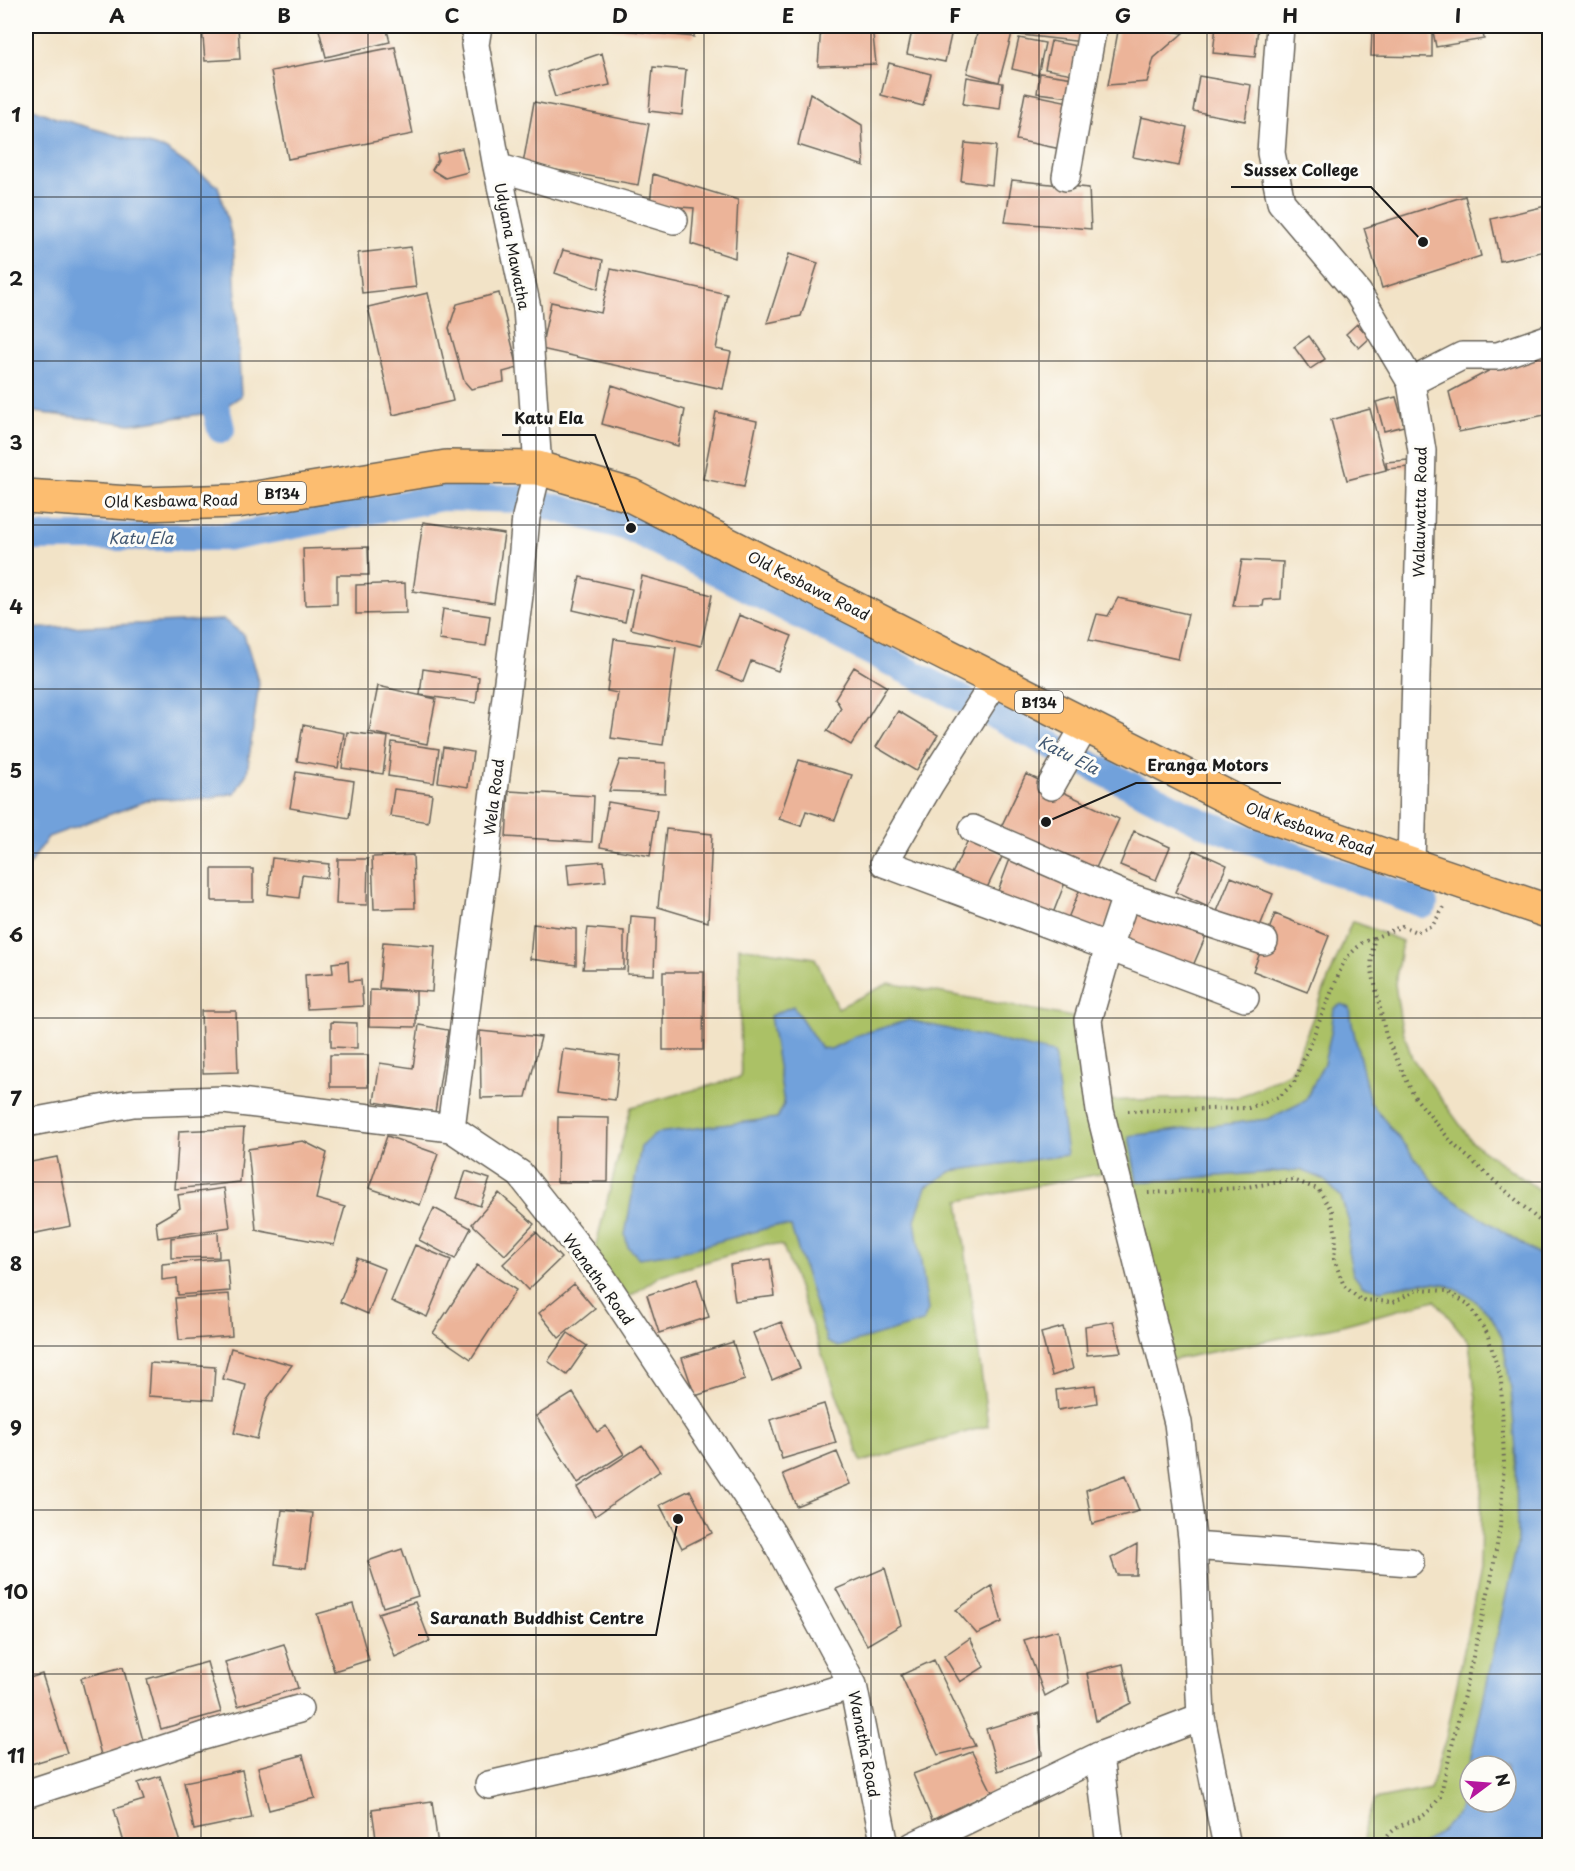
<svg xmlns="http://www.w3.org/2000/svg" width="1575" height="1871" font-family="'Playpen Sans',sans-serif">
	<style>
		.green { fill: #abc166; stroke: #646e41; stroke-width: 1.5; fill-rule: evenodd }
		.water { fill: #71a1db; stroke: #465e7c; stroke-width: 1.5; fill-rule: evenodd }
		.lines { fill: none; stroke-linecap: round; stroke-linejoin: round }
		.canal { stroke: #71a1db; stroke-width: 28 }
		.building { fill: #ecb499 }
		.minor-casing { stroke: #676258; stroke-width: 30 }
		.major-casing { stroke: #676258; stroke-width: 36 }
		.path { stroke: #676258; stroke-width: 4; stroke-dasharray: 1.5 4.5; stroke-linecap: butt }
		.minor { stroke: #fff; stroke-width: 27 }
		.major { stroke: #fcbd6f; stroke-width: 33 }
		.grid { fill: none; stroke: #1c1c1c; stroke-width: 1.5; stroke-opacity: 0.55 }
		.labels { text-anchor: middle; dominant-baseline: central; stroke-width: 6; stroke-linejoin: round; paint-order: stroke }
		.shield { fill: #fdfcf7; stroke: #605f5e; stroke-width: 1.5 }
		.shield-label { font-size: 14px; font-weight: bold; fill: #1c1c1c }
		.street-label { font-size: 15px; fill: #1c1c1c; stroke: #fdfcf7 }
		.water-label { font-size: 16px; font-style: italic; fill: #425872; stroke: #fdfcf7 }
		.leader { fill: none; stroke: #1c1c1c; stroke-width: 2 }
		.callout-dot { fill: #1c1c1c; stroke: #fdfcf7; stroke-width: 2 }
		.callout-label { font-size: 16px; text-anchor: middle; font-weight: bold; fill: #1c1c1c; stroke: #fdfcf7; stroke-width: 6; stroke-linejoin: round; paint-order: stroke }
		.neatline { fill: none; stroke: #1c1c1c; stroke-width: 2 }
		.grid-label { font-size: 20px; text-anchor: middle; font-weight: bold; fill: #1c1c1c }
	</style>
	<rect width="100%" height="100%" fill="#fdfcf7"/>
	<filter id="ink" filterUnits="userSpaceOnUse"><feTurbulence type="fractalNoise" baseFrequency=".0167" numOctaves="2"/><feDisplacementMap in="SourceGraphic" scale="12" xChannelSelector="R" yChannelSelector="G"/><feConvolveMatrix kernelMatrix="1 2 1 2 8 2 1 2 1" color-interpolation-filters="sRGB"/></filter>
	<filter id="wash" filterUnits="userSpaceOnUse"><feTurbulence type="fractalNoise" baseFrequency=".008" numOctaves="4" result="noise"/><feDisplacementMap in="SourceGraphic" scale="24" xChannelSelector="R" yChannelSelector="G"/><feGaussianBlur stdDeviation="1.35" result="paint"/><feColorMatrix in="noise" values="0 0 0 0 0 0 0 0 0 0 0 0 0 0 0 0 0 1.4 0 .05"/><feComposite in="paint" operator="in"/></filter>
	<g filter="url(#wash)">
		<rect width="100%" height="100%" fill="#f2e3c7"/>
		<!-- green -->
		<path class="green" d="M 1352,921 L 1402,941 L 1395,984 L 1401,1024 L 1412,1058 L 1473,1143 L 1549,1197 L 1549,1845 L 1365,1845 L 1364,1829 L 1374,1800 L 1430,1789 L 1446,1738 L 1480,1571 L 1482,1448 L 1469,1342 L 1435,1300 L 1335,1327 L 1162,1362 L 1114,1171 L 959,1201 L 988,1426 L 861,1462 L 783,1246 L 767,1244 L 661,1275 L 619,1304 L 591,1264 L 631,1107 L 741,1077 L 739,947 L 815,958 L 838,1008 L 889,983 L 1088,1020 L 1099,1101 L 1239,1097 L 1291,1072 ZM 1470,1766 L 1506,1766 L 1506,1802 L 1470,1802 Z"/>
		<!-- water -->
		<path class="water" d="M 26,106 L 56,118 L 165,149 L 218,186 L 233,241 L 241,396 L 217,412 L 130,424 L 26,411 Z
			M 224,620 L 244,635 L 259,683 L 247,773 L 235,793 L 204,799 L 152,799 L 48,837 L 26,870 L 26,629 Z
			M 1342,1004 L 1350,1008 L 1352,1024 L 1370,1102 L 1443,1193 L 1541,1256 L 1549,1259 L 1549,1845 L 1421,1845 L 1441,1831 L 1459,1811 L 1517,1545 L 1516,1451 L 1511,1389 L 1502,1337 L 1491,1316 L 1470,1296 L 1445,1284 L 1422,1282 L 1381,1290 L 1362,1286 L 1353,1274 L 1348,1251 L 1350,1226 L 1341,1197 L 1324,1180 L 1301,1170 L 1137,1182 L 1129,1136 L 1268,1119 L 1305,1101 L 1324,1063 L 1331,1033 L 1334,1008 ZM 1470,1766 L 1506,1766 L 1506,1802 L 1470,1802 Z
			M 793,1006 L 821,1048 L 831,1049 L 858,1035 L 909,1020 L 1054,1053 L 1067,1155 L 952,1171 L 926,1187 L 915,1220 L 928,1310 L 923,1322 L 838,1347 L 827,1342 L 791,1227 L 775,1226 L 680,1252 L 639,1258 L 628,1247 L 625,1235 L 641,1146 L 657,1133 L 777,1118 L 784,1104 L 770,1016 Z"/>
		<g class="lines">
			<!-- canal -->
			<path class="canal" d="M 203,377 L 217,412 L 221,429
				M 26,537 L 231,537 L 442,497 L 523,499 L 631,528 L 1199,821 L 1424,904"/>
		</g>
		<g id="blocks">
			<!-- building -->
			<path class="building" d="M 202,26 L 238,26 L 240,59 L 205,61 Z
				M 318,26 L 386,26 L 390,42 L 326,57 Z
				M 613,26 L 695,26 L 694,37 L 613,29 Z
				M 821,26 L 872,26 L 876,64 L 818,66 Z
				M 913,26 L 953,26 L 945,62 L 907,54 Z
				M 979,26 L 1014,26 L 999,82 L 967,73 Z
				M 1023,26 L 1085,26 L 1083,42 L 1022,35 Z
				M 1119,26 L 1135,26 L 1183,33 L 1154,58 L 1147,82 L 1108,85 Z
				M 1216,26 L 1258,26 L 1255,57 L 1213,53 Z
				M 1388,26 L 1432,26 L 1432,57 L 1371,56 L 1372,31 L 1384,31 Z
				M 1432,26 L 1482,26 L 1484,39 L 1436,47 Z
				M 1019,38 L 1045,43 L 1038,75 L 1012,69 Z
				M 1051,41 L 1077,46 L 1072,74 L 1045,69 Z
				M 395,47 L 413,134 L 288,159 L 271,71 Z
				M 602,53 L 610,85 L 555,97 L 547,72 Z
				M 889,63 L 931,74 L 923,106 L 881,95 Z
				M 653,67 L 686,70 L 682,115 L 649,111 Z
				M 1040,73 L 1073,78 L 1070,97 L 1037,93 Z
				M 1199,76 L 1251,85 L 1245,121 L 1193,111 Z
				M 967,77 L 1003,83 L 1000,109 L 963,104 Z
				M 810,93 L 862,125 L 864,166 L 798,145 Z
				M 1025,93 L 1069,102 L 1061,149 L 1016,140 Z
				M 534,102 L 649,124 L 638,185 L 523,164 Z
				M 1141,117 L 1187,127 L 1179,166 L 1133,157 Z
				M 965,143 L 996,146 L 992,185 L 961,181 Z
				M 462,148 L 468,172 L 445,178 L 432,170 L 438,160 L 437,154 Z
				M 653,174 L 738,200 L 735,258 L 691,244 L 694,208 L 650,205 Z
				M 1012,180 L 1089,188 L 1091,229 L 1005,222 Z
				M 1465,196 L 1481,256 L 1382,288 L 1364,228 Z
				M 1550,205 L 1550,250 L 1500,261 L 1491,219 Z
				M 411,247 L 416,287 L 362,293 L 358,253 Z
				M 563,250 L 603,260 L 598,289 L 555,273 Z
				M 789,254 L 818,263 L 801,316 L 767,323 Z
				M 611,269 L 727,294 L 716,349 L 731,352 L 723,389 L 541,349 L 551,302 L 601,313 Z
				M 428,293 L 453,401 L 393,415 L 368,307 Z
				M 499,293 L 518,368 L 503,372 L 504,382 L 471,389 L 464,381 L 449,328 L 457,304 Z
				M 1357,324 L 1370,338 L 1359,348 L 1346,334 Z
				M 1309,336 L 1325,359 L 1310,369 L 1294,347 Z
				M 1550,343 L 1550,414 L 1459,432 L 1449,392 L 1520,354 Z
				M 612,385 L 685,410 L 678,446 L 602,424 Z
				M 1396,397 L 1404,426 L 1384,431 L 1376,402 Z
				M 1370,409 L 1386,470 L 1347,480 L 1331,420 Z
				M 716,412 L 757,421 L 744,487 L 703,479 Z
				M 1408,460 L 1408,467 L 1387,469 L 1386,462 Z
				M 423,522 L 504,534 L 494,603 L 413,591 Z
				M 368,547 L 369,575 L 337,575 L 337,604 L 305,605 L 303,549 Z
				M 1242,560 L 1283,562 L 1281,599 L 1264,600 L 1263,606 L 1233,606 Z
				M 642,576 L 712,595 L 701,646 L 631,629 Z
				M 580,577 L 632,589 L 625,622 L 573,610 Z
				M 405,583 L 406,613 L 356,614 L 356,585 Z
				M 1118,598 L 1188,614 L 1178,659 L 1089,640 L 1097,614 L 1108,616 Z
				M 443,609 L 490,616 L 486,646 L 439,640 Z
				M 739,615 L 792,636 L 778,671 L 751,661 L 743,682 L 717,671 Z
				M 614,639 L 676,648 L 663,745 L 611,738 L 618,693 L 607,691 Z
				M 854,667 L 887,687 L 851,745 L 827,731 L 841,708 L 835,698 Z
				M 423,669 L 479,677 L 476,703 L 420,695 Z
				M 378,686 L 436,699 L 427,744 L 369,732 Z
				M 898,711 L 938,735 L 916,771 L 876,747 Z
				M 303,725 L 344,733 L 338,768 L 297,761 Z
				M 347,732 L 388,737 L 383,774 L 342,768 Z
				M 392,742 L 439,749 L 434,783 L 388,776 Z
				M 443,747 L 473,752 L 468,787 L 438,782 Z
				M 620,760 L 666,763 L 665,793 L 609,791 Z
				M 799,760 L 852,775 L 835,820 L 806,811 L 801,826 L 779,819 Z
				M 296,772 L 354,781 L 349,818 L 290,808 Z
				M 1026,774 L 1119,819 L 1094,872 L 1001,827 Z
				M 394,789 L 432,794 L 428,822 L 390,816 Z
				M 509,791 L 594,796 L 592,842 L 506,837 Z
				M 608,802 L 657,810 L 650,856 L 600,847 Z
				M 666,829 L 712,834 L 708,922 L 658,907 Z
				M 1134,831 L 1170,847 L 1156,880 L 1120,865 Z
				M 969,838 L 1003,855 L 984,894 L 950,878 Z
				M 1194,850 L 1227,865 L 1208,907 L 1175,892 Z
				M 413,855 L 415,908 L 374,909 L 372,857 Z
				M 272,858 L 329,864 L 327,878 L 302,875 L 299,898 L 268,894 Z
				M 338,859 L 368,859 L 367,905 L 336,904 Z
				M 1010,859 L 1066,880 L 1050,921 L 995,899 Z
				M 604,861 L 606,881 L 569,885 L 567,864 Z
				M 212,869 L 253,869 L 253,901 L 212,901 Z
				M 1231,877 L 1273,894 L 1258,931 L 1216,914 Z
				M 1080,889 L 1115,903 L 1101,938 L 1066,923 Z
				M 1135,904 L 1208,931 L 1192,968 L 1124,945 Z
				M 1275,914 L 1329,936 L 1307,992 L 1253,971 Z
				M 631,916 L 656,918 L 654,975 L 627,974 Z
				M 533,924 L 576,929 L 576,965 L 530,959 Z
				M 588,928 L 624,931 L 624,969 L 583,969 Z
				M 383,942 L 435,946 L 432,992 L 379,988 Z
				M 348,961 L 349,981 L 361,980 L 363,1006 L 307,1009 L 305,975 L 333,973 L 332,963 Z
				M 663,972 L 704,972 L 703,1050 L 663,1050 Z
				M 370,990 L 416,991 L 416,1027 L 369,1026 Z
				M 201,1011 L 236,1011 L 238,1072 L 203,1073 Z
				M 331,1022 L 357,1023 L 357,1048 L 331,1047 Z
				M 419,1025 L 448,1030 L 435,1112 L 374,1102 L 380,1063 L 413,1068 Z
				M 480,1031 L 541,1037 L 526,1097 L 481,1098 Z
				M 563,1049 L 620,1056 L 615,1100 L 557,1093 Z
				M 330,1055 L 368,1055 L 368,1087 L 330,1087 Z
				M 558,1117 L 609,1118 L 608,1182 L 557,1182 Z
				M 244,1128 L 240,1182 L 175,1189 L 179,1131 Z
				M 387,1136 L 438,1154 L 420,1205 L 369,1188 Z
				M 303,1141 L 327,1153 L 316,1199 L 345,1207 L 334,1245 L 256,1230 L 248,1149 Z
				M 57,1157 L 71,1226 L 26,1235 L 26,1163 Z
				M 466,1171 L 490,1179 L 480,1206 L 457,1198 Z
				M 224,1188 L 230,1227 L 158,1238 L 156,1222 L 180,1208 L 178,1195 Z
				M 499,1193 L 534,1224 L 505,1255 L 472,1224 Z
				M 434,1208 L 471,1228 L 455,1259 L 419,1240 Z
				M 218,1232 L 219,1257 L 171,1258 L 171,1238 Z
				M 536,1232 L 561,1258 L 528,1290 L 503,1264 Z
				M 415,1245 L 451,1260 L 427,1317 L 391,1301 Z
				M 227,1258 L 230,1291 L 178,1295 L 177,1278 L 162,1280 L 162,1264 Z
				M 357,1258 L 385,1269 L 368,1314 L 340,1302 Z
				M 770,1259 L 775,1296 L 735,1301 L 730,1265 Z
				M 477,1265 L 516,1290 L 471,1359 L 433,1333 Z
				M 697,1279 L 709,1317 L 659,1333 L 647,1295 Z
				M 574,1284 L 595,1309 L 559,1338 L 539,1313 Z
				M 229,1294 L 232,1336 L 179,1340 L 175,1298 Z
				M 1113,1321 L 1121,1352 L 1087,1355 L 1085,1326 Z
				M 781,1322 L 800,1368 L 772,1380 L 753,1333 Z
				M 1063,1327 L 1073,1369 L 1052,1376 L 1041,1333 Z
				M 568,1333 L 587,1346 L 567,1375 L 548,1361 Z
				M 733,1342 L 745,1380 L 695,1396 L 682,1358 Z
				M 231,1348 L 292,1365 L 267,1399 L 257,1439 L 234,1433 L 246,1385 L 223,1379 Z
				M 150,1363 L 215,1367 L 213,1400 L 148,1396 Z
				M 1095,1385 L 1097,1403 L 1058,1410 L 1056,1390 Z
				M 573,1393 L 597,1432 L 606,1426 L 624,1454 L 578,1483 L 536,1416 Z
				M 824,1404 L 836,1443 L 782,1459 L 770,1420 Z
				M 642,1445 L 660,1471 L 595,1516 L 577,1488 Z
				M 837,1452 L 850,1484 L 796,1506 L 783,1474 Z
				M 1126,1475 L 1139,1511 L 1092,1524 L 1086,1490 Z
				M 690,1490 L 712,1533 L 682,1548 L 660,1505 Z
				M 282,1510 L 313,1513 L 306,1568 L 275,1564 Z
				M 1137,1544 L 1136,1575 L 1117,1575 L 1111,1558 Z
				M 402,1549 L 418,1596 L 383,1607 L 368,1561 Z
				M 885,1568 L 901,1625 L 867,1645 L 836,1589 Z
				M 992,1586 L 1002,1622 L 977,1634 L 956,1610 Z
				M 415,1602 L 430,1641 L 395,1657 L 378,1613 Z
				M 353,1604 L 369,1660 L 334,1671 L 317,1614 Z
				M 1058,1630 L 1068,1683 L 1045,1696 L 1024,1640 Z
				M 970,1638 L 984,1667 L 960,1682 L 944,1656 Z
				M 284,1644 L 298,1688 L 238,1706 L 225,1662 Z
				M 934,1660 L 975,1746 L 938,1755 L 901,1675 Z
				M 207,1662 L 221,1712 L 161,1729 L 147,1679 Z
				M 1123,1664 L 1131,1703 L 1096,1721 L 1087,1673 Z
				M 123,1667 L 144,1744 L 101,1755 L 81,1678 Z
				M 42,1674 L 67,1753 L 28,1765 L 26,1756 L 26,1679 Z
				M 1039,1713 L 1042,1755 L 998,1771 L 986,1729 Z
				M 972,1752 L 992,1792 L 932,1820 L 913,1774 Z
				M 303,1755 L 315,1798 L 269,1810 L 258,1767 Z
				M 242,1770 L 252,1818 L 194,1830 L 184,1782 Z
				M 160,1776 L 182,1846 L 125,1846 L 114,1809 L 144,1800 L 138,1783 Z
				M 432,1801 L 438,1846 L 377,1846 L 372,1809 Z"/>
		</g>
	</g>
	<g filter="url(#ink)">
		<use href="#blocks" fill-opacity="0" stroke="#676258" stroke-width="1.5"/>
		<g class="lines">
			<!-- minor casing -->
			<g class="minor-casing">
				<path id="minor" d="M 1280,26 L 1271,153 L 1281,202 L 1358,293 L 1411,382 L 1422,451 L 1411,863
					M 497,167 L 674,220
					M 1066,177 L 1093,26
					M 1411,382 L 1462,356 L 1498,356 L 1550,338
					M 1051,786 L 1085,726
					M 973,829 L 1126,896 L 1109,947 L 1245,998
					M 1126,896 L 1264,941
					M 26,1123 L 133,1103 L 224,1100 L 451,1128 L 520,1174 L 601,1276 L 772,1534 L 853,1685 L 885,1846
					M 451,1128 L 519,595 L 526,517 L 538,468 L 527,308 L 497,167 L 475,45 L 478,26
					M 1193,1546 L 1410,1562
					M 1201,1717 L 1227,1846
					M 1099,1756 L 1110,1846
					M 489,1785 L 604,1759 L 853,1685
					M 26,1794 L 203,1736 L 299,1709
					M 913,1846 L 1099,1756 L 1201,1717 L 1193,1546 L 1178,1423 L 1100,1111 L 1088,1020 L 1109,947 L 884,863 L 930,784 L 996,680"/>
			</g>
			<!-- major casing -->
			<g class="major-casing">
				<path id="major" d="M 26,496 L 144,504 L 237,501 L 446,467 L 538,468 L 630,495 L 1257,812 L 1550,912"/>
			</g>
			<!-- path -->
			<path class="path" d="M 1444,907 L 1432,926 L 1416,932 L 1402,926 L 1374,938 L 1371,966 L 1386,1036 L 1414,1096 L 1454,1145 L 1550,1230
				M 1128,1111 L 1248,1108 L 1279,1097 L 1294,1083 L 1345,959 L 1362,943 L 1373,938
				M 1148,1193 L 1240,1188 L 1293,1180 L 1318,1189 L 1332,1211 L 1336,1237 L 1334,1259 L 1344,1286 L 1361,1300 L 1393,1302 L 1419,1289 L 1446,1291 L 1468,1304 L 1487,1333 L 1501,1379 L 1504,1463 L 1500,1527 L 1491,1580 L 1440,1797 C 1436,1802 1430,1811 1424,1815 C 1411,1823 1387,1826 1384,1846"/>
			<!-- minor -->
			<use href="#minor" class="minor"/>
			<!-- major -->
			<use href="#major" class="major"/>
		</g>
	</g>
	<!-- grid -->
	<path class="grid" d="M 201,26 L 201,1846M 368,26 L 368,1846M 536,26 L 536,1846M 704,26 L 704,1846M 871,26 L 871,1846M 1039,26 L 1039,1846M 1207,26 L 1207,1846M 1374,26 L 1374,1846M 26,197 L 1550,197M 26,361 L 1550,361M 26,525 L 1550,525M 26,689 L 1550,689M 26,853 L 1550,853M 26,1018 L 1550,1018M 26,1182 L 1550,1182M 26,1346 L 1550,1346M 26,1510 L 1550,1510M 26,1674 L 1550,1674"/>
	<g class="labels">
		<!-- shield labels -->
		<g class="shield">
			<rect x="258" y="482" width="48" height="22" rx="4.5"/>
			<rect x="1015" y="691" width="48" height="22" rx="4.5"/>
		</g>
		<g class="shield-label">
			<text x="282" y="493">B134</text>
			<text x="1039" y="702">B134</text>
		</g>
		<!-- street labels -->
		<g class="street-label">
			<text transform="translate(513 246) rotate(79)">Udyana Mawatha</text>
			<text transform="translate(171 500) rotate(-1)">Old Kesbawa Road</text>
			<text transform="translate(1419 512) rotate(-89)">Walauwatta Road</text>
			<text transform="translate(809 585) rotate(27)">Old Kesbawa Road</text>
			<text transform="translate(493 797) rotate(-83)">Wela Road</text>
			<text transform="translate(1310 828) rotate(19)">Old Kesbawa Road</text>
			<text transform="translate(599 1279) rotate(54)">Wanatha Road</text>
			<text transform="translate(865 1744) rotate(79)">Wanatha Road</text>
		</g>
		<!-- water labels -->
		<g class="water-label">
			<text x="141" y="537">Katu Ela</text>
			<text transform="translate(1069 754) rotate(27)">Katu Ela</text>
		</g>
	</g>
	<!-- callouts -->
	<path class="leader" d="M1423 242L1371 187H1231M631 528L595 435H502M1046 822L1136 783H1281M678 1519L656 1635H418"/>
	<g class="callout-dot">
		<circle cx="1423" cy="242" r="6"/>
		<circle cx="631" cy="528" r="6"/>
		<circle cx="1046" cy="822" r="6"/>
		<circle cx="678" cy="1519" r="6"/>
	</g>
	<g class="callout-label">
		<text x="1301" y="176">Sussex College</text>
		<text x="549" y="424">Katu Ela</text>
		<text x="1208" y="771">Eranga Motors</text>
		<text x="537" y="1624">Saranath Buddhist Centre</text>
	</g>
	<!-- margin -->
	<rect width="1575" height="1871" fill="none" stroke="#fdfcf7" stroke-width="66"/>
	<!-- north arrow -->
	<g transform="translate(1488 1784) rotate(74)"><circle r="28" fill="#fdfcf7" stroke="#a3a29f" stroke-width="1.5"/>
	<path d="M0-4.5L10 22L0 15L-10 22Z" fill="#b5179e"/>
	<text y="-9" font-size="16" font-weight="bold" text-anchor="middle" fill="#1c1c1c">N</text>
	</g>
	<rect x="33" y="33" width="1509" height="1805" class="neatline"/>
	<g class="grid-label">
		<text x="117" y="23">A</text>
		<text x="284" y="23">B</text>
		<text x="452" y="23">C</text>
		<text x="620" y="23">D</text>
		<text x="788" y="23">E</text>
		<text x="955" y="23">F</text>
		<text x="1123" y="23">G</text>
		<text x="1290" y="23">H</text>
		<text x="1458" y="23">I</text>
		<text x="16" y="122">1</text>
		<text x="16" y="286">2</text>
		<text x="16" y="450">3</text>
		<text x="16" y="614">4</text>
		<text x="16" y="778">5</text>
		<text x="16" y="942">6</text>
		<text x="16" y="1106">7</text>
		<text x="16" y="1271">8</text>
		<text x="16" y="1435">9</text>
		<text x="16" y="1599">10</text>
		<text x="16" y="1763">11</text>
	</g>
</svg>
